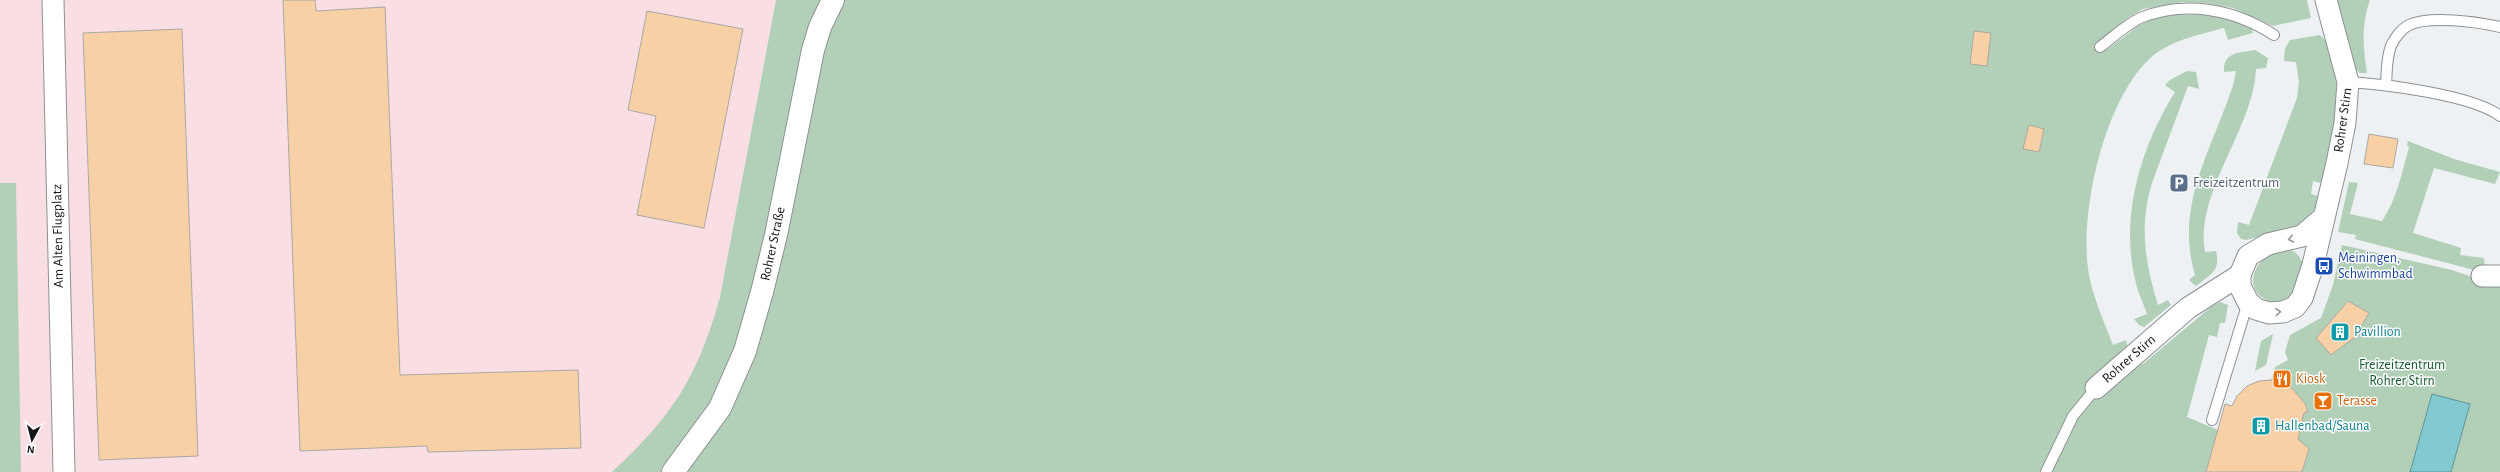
<svg xmlns="http://www.w3.org/2000/svg" width="2500" height="472" font-family="'Alegreya Sans',sans-serif">
	<style>
		.industrial { fill: #f9dee3 }
		.green { fill: #b2cfb7 }
		.water { fill: #82c9d0; stroke: #619398 }
		.building { fill: #f7d0a5; stroke: #aba8a5 }
		.lines { fill: none; stroke-linecap: round; stroke-linejoin: round }
		.lane-casing { stroke: #8d9093; stroke-width: 12 }
		.street-casing { stroke: #8d9093; stroke-width: 23 }
		.secondary-casing { stroke: #8d9093; stroke-width: 24 }
		.lane { stroke: #fff; stroke-width: 10 }
		.street { stroke: #fff; stroke-width: 21 }
		.secondary { stroke: #fff; stroke-width: 22 }
		.oneway { stroke: #959696 }
		.labels { text-anchor: middle; dominant-baseline: central; stroke-width: 3; stroke-linejoin: round; paint-order: stroke }
		.street-label { font-size: 14px; fill: #141516; stroke: #fff }
		.service-label { font-size: 14px; fill: #4e5e75; stroke: #fff; text-anchor: start }
		.transit-label { font-size: 14px; fill: #164399; stroke: #fff; text-anchor: start }
		.culture-label { font-size: 14px; fill: #0d838f; stroke: #fff; text-anchor: start }
		.park-label { font-size: 14px; fill: #105729; stroke: #fff }
		.food-label { font-size: 14px; fill: #c56008; stroke: #fff; text-anchor: start }
	</style>
	<rect width="100%" height="100%" fill="#edf1f3"/>
	<!-- industrial -->
	<path class="industrial" d="M 0,0 L 776,0 L 720,297 L 708,339 L 692,375 L 671,409 L 643,443 L 612,472 L 0,472 Z"/>
	<!-- green -->
	<path class="green" d="M 776,0 L 2307,0 L 2311,18 L 2273,26 L 2233,8 L 2206,3 L 2182,2 L 2143,9 L 2129,17 L 2099,41 L 2108,49 L 2138,26 L 2154,18 L 2171,15 L 2213,14 L 2251,26 L 2253,33 L 2228,40 L 2224,28 C 2202,34 2181,38 2161,50 C 2106,84 2076,219 2090,280 C 2095,302 2105,324 2113,345 L 2126,340 L 2133,368 L 2144,363 L 2211,307 L 2220,302 L 2228,305 L 2225,323 L 2220,323 L 2217,337 L 2209,335 L 2187,417 L 2218,430 L 2225,404 L 2232,406 C 2240,388 2252,381 2271,380 L 2275,367 L 2288,360 L 2285,352 L 2290,335 L 2321,318 L 2333,285 L 2342,245 L 2452,270 L 2472,277 L 2475,285 L 2500,282 L 2500,472 L 612,472 C 673,416 698,376 720,297 Z
		M 2336,0 L 2370,0 C 2361,25 2363,47 2367,73 L 2360,73 L 2355,69 Z
		M 2320,35 C 2351,61 2331,149 2325,184 L 2313,181 L 2311,194 L 2322,197 C 2311,235 2278,231 2246,240 L 2241,239 L 2237,233 L 2238,222 L 2249,225 L 2297,98 L 2299,82 L 2296,62 L 2284,61 L 2285,49 L 2290,40 Z
		M 2255,50 L 2268,58 L 2266,68 L 2256,69 C 2254,128 2194,193 2205,252 L 2216,251 C 2221,271 2210,275 2196,286 L 2189,280 L 2195,275 C 2174,203 2213,149 2234,82 L 2236,71 L 2224,72 C 2223,52 2238,53 2255,50 Z
		M 2187,71 L 2196,72 L 2199,89 L 2188,86 L 2152,183 C 2139,226 2145,263 2158,305 L 2168,300 L 2171,305 L 2144,327 L 2139,325 L 2134,319 L 2147,314 C 2143,302 2137,291 2135,279 C 2120,215 2141,147 2175,92 L 2165,85 L 2170,80 Z
		M 2408,141 L 2454,159 L 2500,172 L 2495,184 L 2434,168 L 2413,233 L 2461,248 L 2460,255 L 2484,258 L 2485,267 L 2482,272 L 2355,239 L 2356,235 L 2338,232 L 2349,182 L 2358,183 L 2350,214 L 2382,221 C 2397,199 2402,172 2409,147 L 2407,145 Z
		M 0,183 L 16,183 L 21,472 L 0,472 Z
		M 2289,249 C 2323,263 2289,320 2260,296 C 2244,281 2259,256 2277,250 C 2280,249 2285,249 2289,249 Z
		M 2273,334 L 2266,365 L 2255,371 L 2261,341 Z"/>
	<!-- water -->
	<path class="water" d="M 2432,394 L 2470,404 L 2451,472 L 2410,472 Z"/>
	<!-- building -->
	<path class="building" d="M 283,0 L 315,0 L 316,11 L 385,7 L 400,375 L 578,370 L 581,448 L 428,452 L 427,446 L 300,451 Z
		M 647,11 L 743,29 L 704,228 L 637,215 L 656,116 L 628,110 Z
		M 182,29 L 198,456 L 99,460 L 83,33 Z
		M 1974,31 L 1991,33 L 1987,66 L 1970,64 Z
		M 2029,125 L 2044,129 L 2039,152 L 2023,149 Z
		M 2369,134 L 2398,139 L 2393,168 L 2364,164 Z
		M 2348,301 L 2369,313 L 2355,337 L 2331,355 L 2316,338 Z
		M 2271,380 L 2290,386 L 2305,403 L 2308,412 L 2304,413 L 2298,439 L 2309,449 L 2302,472 L 2206,472 L 2225,404 L 2232,406 L 2237,396 L 2247,386 L 2259,381 Z"/>
	<g class="lines">
		<!-- lane casing -->
		<g class="lane-casing">
			<path id="lane" d="M 2100,47 C 2113,37 2126,25 2140,18 C 2186,0 2234,9 2274,35
				M 2348,82 C 2384,84 2473,95 2500,116
				M 2386,85 C 2387,72 2386,59 2391,46 C 2394,39 2401,29 2409,25 C 2429,15 2478,22 2500,27
				M 2212,420 L 2248,302
				M 2046,472 L 2073,416 L 2096,388"/>
		</g>
		<!-- street casing -->
		<g class="street-casing">
			<path id="street" d="M 53,0 L 64,472
				M 2323,218 L 2302,236 L 2268,244 L 2248,256 L 2240,275 L 2240,286 L 2248,302 L 2256,309 L 2269,313 L 2283,312 L 2295,307 L 2302,298 L 2313,265 L 2337,163 L 2345,123 L 2348,82 L 2326,0
				M 2482,276 L 2500,276
				M 2096,388 L 2188,308 L 2240,275"/>
		</g>
		<!-- secondary casing -->
		<g class="secondary-casing">
			<path id="secondary" d="M 673,472 L 720,408 L 745,351 L 762,292 L 776,235 L 813,50 L 820,27 L 833,0"/>
		</g>
		<!-- lane -->
		<use href="#lane" class="lane"/>
		<!-- street -->
		<use href="#street" class="street"/>
		<!-- secondary -->
		<use href="#secondary" class="secondary"/>
	</g>
	<!-- one-way arrows -->
	<defs><path id="oneway-chevron" d="M-2-3.5L2.5 0L-2 3.5" fill="none" stroke-width="1.6" stroke-linecap="round" stroke-linejoin="round"/></defs>
	<g class="oneway">
		<use href="#oneway-chevron" transform="translate(2291 239) rotate(168)"/>
		<use href="#oneway-chevron" transform="translate(2278 312) rotate(-5)"/>
	</g>
	<!-- icons -->
	<defs>
		<g id="parking-square" transform="scale(1)"><rect x="-9" y="-9" width="18" height="18" rx="4" fill="#5c6f8a" stroke="#fff"/><path d="M-3.5-5.5H1a3.5 3.5 0 0 1 0 7H-1V5.5H-3.5ZM-1-3.4V-.6H.8a1.4 1.4 0 0 0 0-2.8Z" fill="#fff"/></g>
		<g id="bus-square" transform="scale(1)"><rect x="-9" y="-9" width="18" height="18" rx="4" fill="#1a4fb4" stroke="#fff"/><path d="M-5-6H5V4H4V6H2V4H-2V6H-4V4H-5ZM-3.5-4V0h7V-4ZM-3.5 1.2v1.5H-2V1.2ZM2 1.2v1.5H3.5V1.2Z" fill="#fff"/></g>
		<g id="building-square" transform="scale(1)"><rect x="-9" y="-9" width="18" height="18" rx="4" fill="#0f9aa8" stroke="#fff"/><path d="M-4-6H4V6H1V3H-1V6H-4ZM-2.5-4.3h1.7v1.8h-1.7ZM.8-4.3h1.7v1.8H.8ZM-2.5-1h1.7V.8h-1.7ZM.8-1h1.7V.8H.8Z" fill="#fff"/></g>
		<g id="restaurant-square" transform="scale(1)"><rect x="-9" y="-9" width="18" height="18" rx="4" fill="#e8710a" stroke="#fff"/><path d="M-5-6h1v4h1v-4h1v4h1v-4h1v5L-1.5 .5V6h-2V.5L-5-1ZM5-6V6H3V1.5H1.5Q1.5-4 5-6Z" fill="#fff"/></g>
		<g id="bar-square" transform="scale(1)"><rect x="-9" y="-9" width="18" height="18" rx="4" fill="#e8710a" stroke="#fff"/><path d="M-6-5H6L.8 .8V4.5H3.5V6h-7V4.5H-.8V.8Z" fill="#fff"/></g>
	</defs>
	<g fill-rule="evenodd">
		<use href="#parking-square" x="2179" y="183"/>
		<use href="#bus-square" x="2324" y="266"/>
		<use href="#building-square" x="2340" y="332"/>
		<use href="#restaurant-square" x="2282" y="379"/>
		<use href="#bar-square" x="2323" y="401"/>
		<use href="#building-square" x="2261" y="426"/>
	</g>
	<g class="labels">
		<!-- street labels -->
		<g class="street-label">
			<text transform="translate(2343 120) rotate(-82)">Rohrer Stirn</text>
			<text transform="translate(58 236) rotate(-91)">Am Alten Flugplatz</text>
			<text transform="translate(773 244) rotate(-78)">Rohrer Straße</text>
			<text transform="translate(2129 359) rotate(-41)">Rohrer Stirn</text>
		</g>
		<!-- service labels -->
		<g class="service-label">
			<text x="2193" y="183">Freizeitzentrum</text>
		</g>
		<!-- transit labels -->
		<g class="transit-label">
			<text x="2338" y="258">Meiningen,<tspan x="2338" dy="16">Schwimmbad</tspan></text>
		</g>
		<!-- culture labels -->
		<g class="culture-label">
			<text x="2354" y="332">Pavillion</text>
			<text x="2275" y="426">Hallenbad/Sauna</text>
		</g>
		<!-- park labels -->
		<g class="park-label">
			<text x="2402" y="365">Freizeitzentrum<tspan x="2402" dy="16">Rohrer Stirn</tspan></text>
		</g>
		<!-- food labels -->
		<g class="food-label">
			<text x="2296" y="379">Kiosk</text>
			<text x="2337" y="401">Terasse</text>
		</g>
	</g>
	<!-- north arrow -->
	<g transform="translate(32 440) rotate(187)" stroke="#ffffff" stroke-width="3" paint-order="stroke">
	<path d="M0-3L7 15L0 10L-7 15Z" fill="#141516"/>
	<text y="-6" font-size="11" font-weight="bold" text-anchor="middle" fill="#141516">N</text>
	</g>
</svg>
